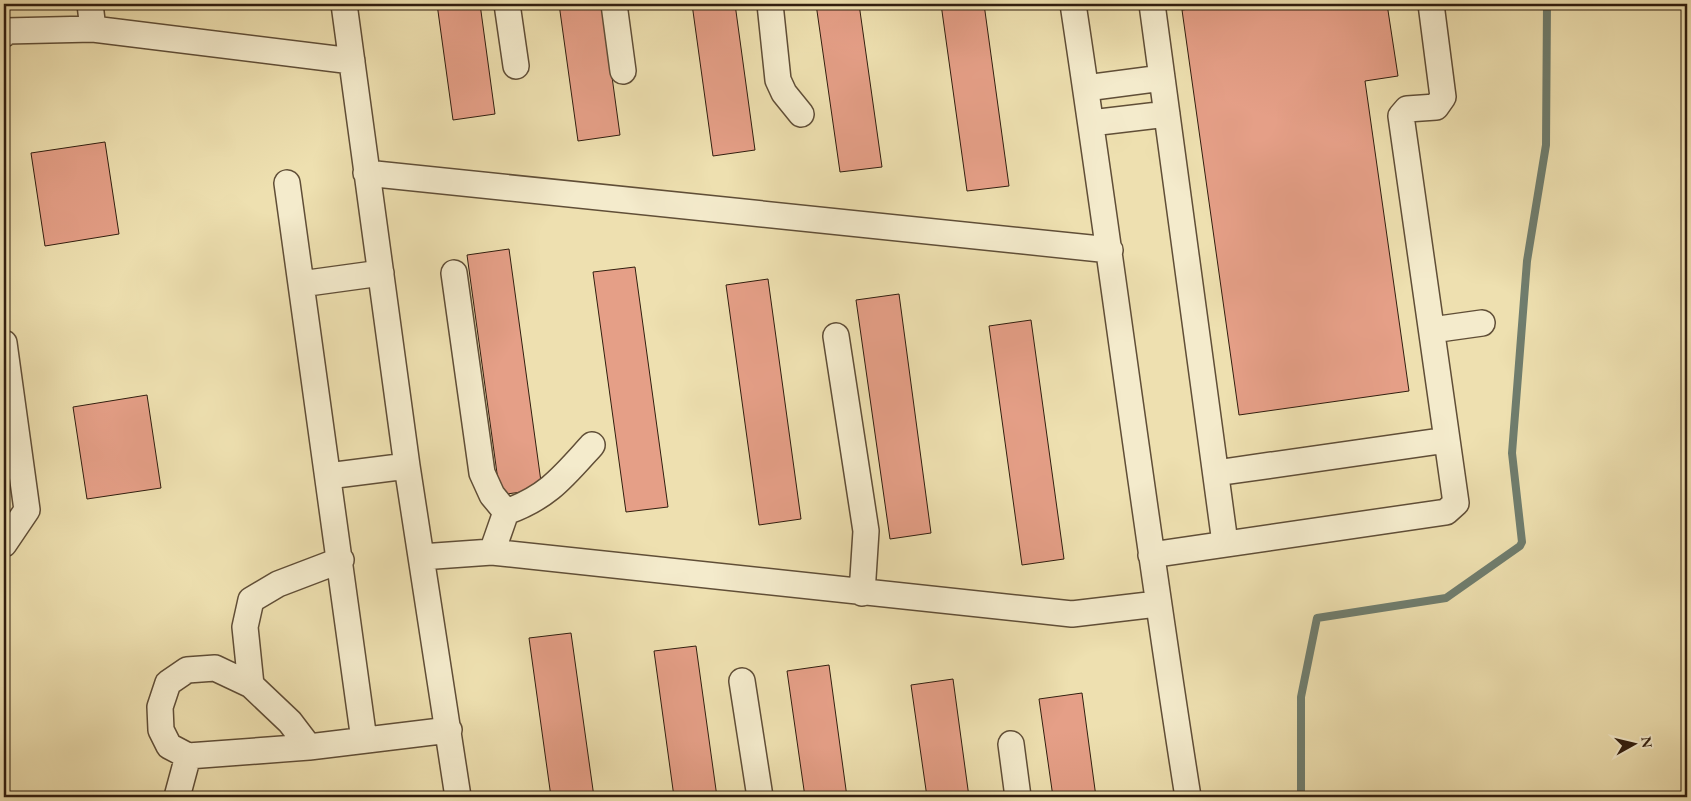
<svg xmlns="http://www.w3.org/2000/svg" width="1691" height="801" font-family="'EB Garamond',serif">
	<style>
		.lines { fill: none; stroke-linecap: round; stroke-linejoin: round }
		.stream { stroke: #6f7d6e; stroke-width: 8 }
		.building { fill: #e59f87; stroke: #311e0f }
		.minor-casing { stroke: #604e37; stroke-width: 28 }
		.minor { stroke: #f4ebcc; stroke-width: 25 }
	</style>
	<rect width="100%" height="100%" fill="#eee0b0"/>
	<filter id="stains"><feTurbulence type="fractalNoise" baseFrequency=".004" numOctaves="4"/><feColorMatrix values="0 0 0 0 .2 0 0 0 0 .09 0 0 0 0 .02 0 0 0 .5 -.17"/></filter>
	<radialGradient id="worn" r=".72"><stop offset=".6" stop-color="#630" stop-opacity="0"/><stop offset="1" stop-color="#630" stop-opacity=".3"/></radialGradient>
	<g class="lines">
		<!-- stream -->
		<path class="stream" d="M 1299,797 L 1301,792 L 1301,697 L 1317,618 L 1446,598 L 1520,546 L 1522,542 L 1512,453 L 1527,261 L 1546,145 L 1547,4"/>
	</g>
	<!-- building -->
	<path class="building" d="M 437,4 L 480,4 L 495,114 L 453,120 Z
		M 559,4 L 602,4 L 620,135 L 578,141 Z
		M 692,4 L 735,4 L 755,150 L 713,156 Z
		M 816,4 L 859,4 L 882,167 L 840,172 Z
		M 941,4 L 984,4 L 1009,186 L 967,191 Z
		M 1225,4 L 1387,4 L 1398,76 L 1365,81 L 1409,391 L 1239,415 L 1182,10 Z
		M 105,142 L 119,234 L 45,246 L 31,153 Z
		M 509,249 L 542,489 L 500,495 L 467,255 Z
		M 635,267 L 668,507 L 626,512 L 593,272 Z
		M 768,279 L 801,519 L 759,525 L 726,285 Z
		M 899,294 L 931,533 L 890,539 L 856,300 Z
		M 1031,320 L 1064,559 L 1022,565 L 989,326 Z
		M 147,395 L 161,488 L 87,499 L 73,407 Z
		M 571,633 L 594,797 L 551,797 L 529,638 Z
		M 696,646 L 717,797 L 674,797 L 654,651 Z
		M 829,665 L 847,797 L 805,797 L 787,671 Z
		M 953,679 L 969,797 L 927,797 L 911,685 Z
		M 1082,693 L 1096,797 L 1053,797 L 1039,699 Z"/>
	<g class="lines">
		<!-- minor casing -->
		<g class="minor-casing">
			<path id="minor" d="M 90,4 L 93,29
				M 344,4 L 407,466 L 458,797
				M 507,4 L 516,66
				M 614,4 L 623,71
				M 770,4 L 778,80 L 784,93 L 801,114
				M 1073,4 C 1113,268 1146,533 1188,797
				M 1152,4 L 1225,543
				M 4,34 L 6,31 L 93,29 L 352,61
				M 1086,88 L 1162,78
				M 1091,123 L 1167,114
				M 366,173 L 1110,250
				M 287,183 L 364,740
				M 454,273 L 482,473 L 492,495 L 506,512
				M 301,284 L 381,273
				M 1432,330 L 1482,323
				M 836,336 L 866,531 L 862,593
				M 4,343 L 27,510 L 4,544
				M 1216,473 L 1447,440
				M 328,476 L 407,466
				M 492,552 L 506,512 C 548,497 563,477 592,445
				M 1151,555 L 1446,512 L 1456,503 L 1401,116 L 1407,109 L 1436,107 L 1443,97 L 1431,4
				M 421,557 L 492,552 L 1072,614 L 1157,604
				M 742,681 L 760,797
				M 251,685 L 245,627 L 251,600 L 278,584 L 341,560
				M 1011,744 L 1018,797
				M 188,756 L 169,746 L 161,730 L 160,707 L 168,683 L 187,670 L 215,668 L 251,685 L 290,722 L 309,747
				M 177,797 L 188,756 L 309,747 L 449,730"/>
		</g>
		<!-- minor -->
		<use href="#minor" class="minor"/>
	</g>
	<!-- margin -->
	<rect width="1691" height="801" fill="none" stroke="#eee0b0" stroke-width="20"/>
	<rect x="5" y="5" width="1681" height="791" fill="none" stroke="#311e0f" stroke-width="2.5"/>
	<rect x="10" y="10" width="1671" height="781" fill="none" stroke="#311e0f"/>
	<!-- north arrow -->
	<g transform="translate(1634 744) rotate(82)" stroke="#f4ebcc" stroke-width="4" paint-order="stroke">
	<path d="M0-4L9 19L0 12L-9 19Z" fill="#311e0f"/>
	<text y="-8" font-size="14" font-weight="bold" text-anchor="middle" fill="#311e0f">N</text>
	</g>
	<rect width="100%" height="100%" filter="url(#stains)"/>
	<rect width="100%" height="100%" fill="url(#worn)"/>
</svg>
